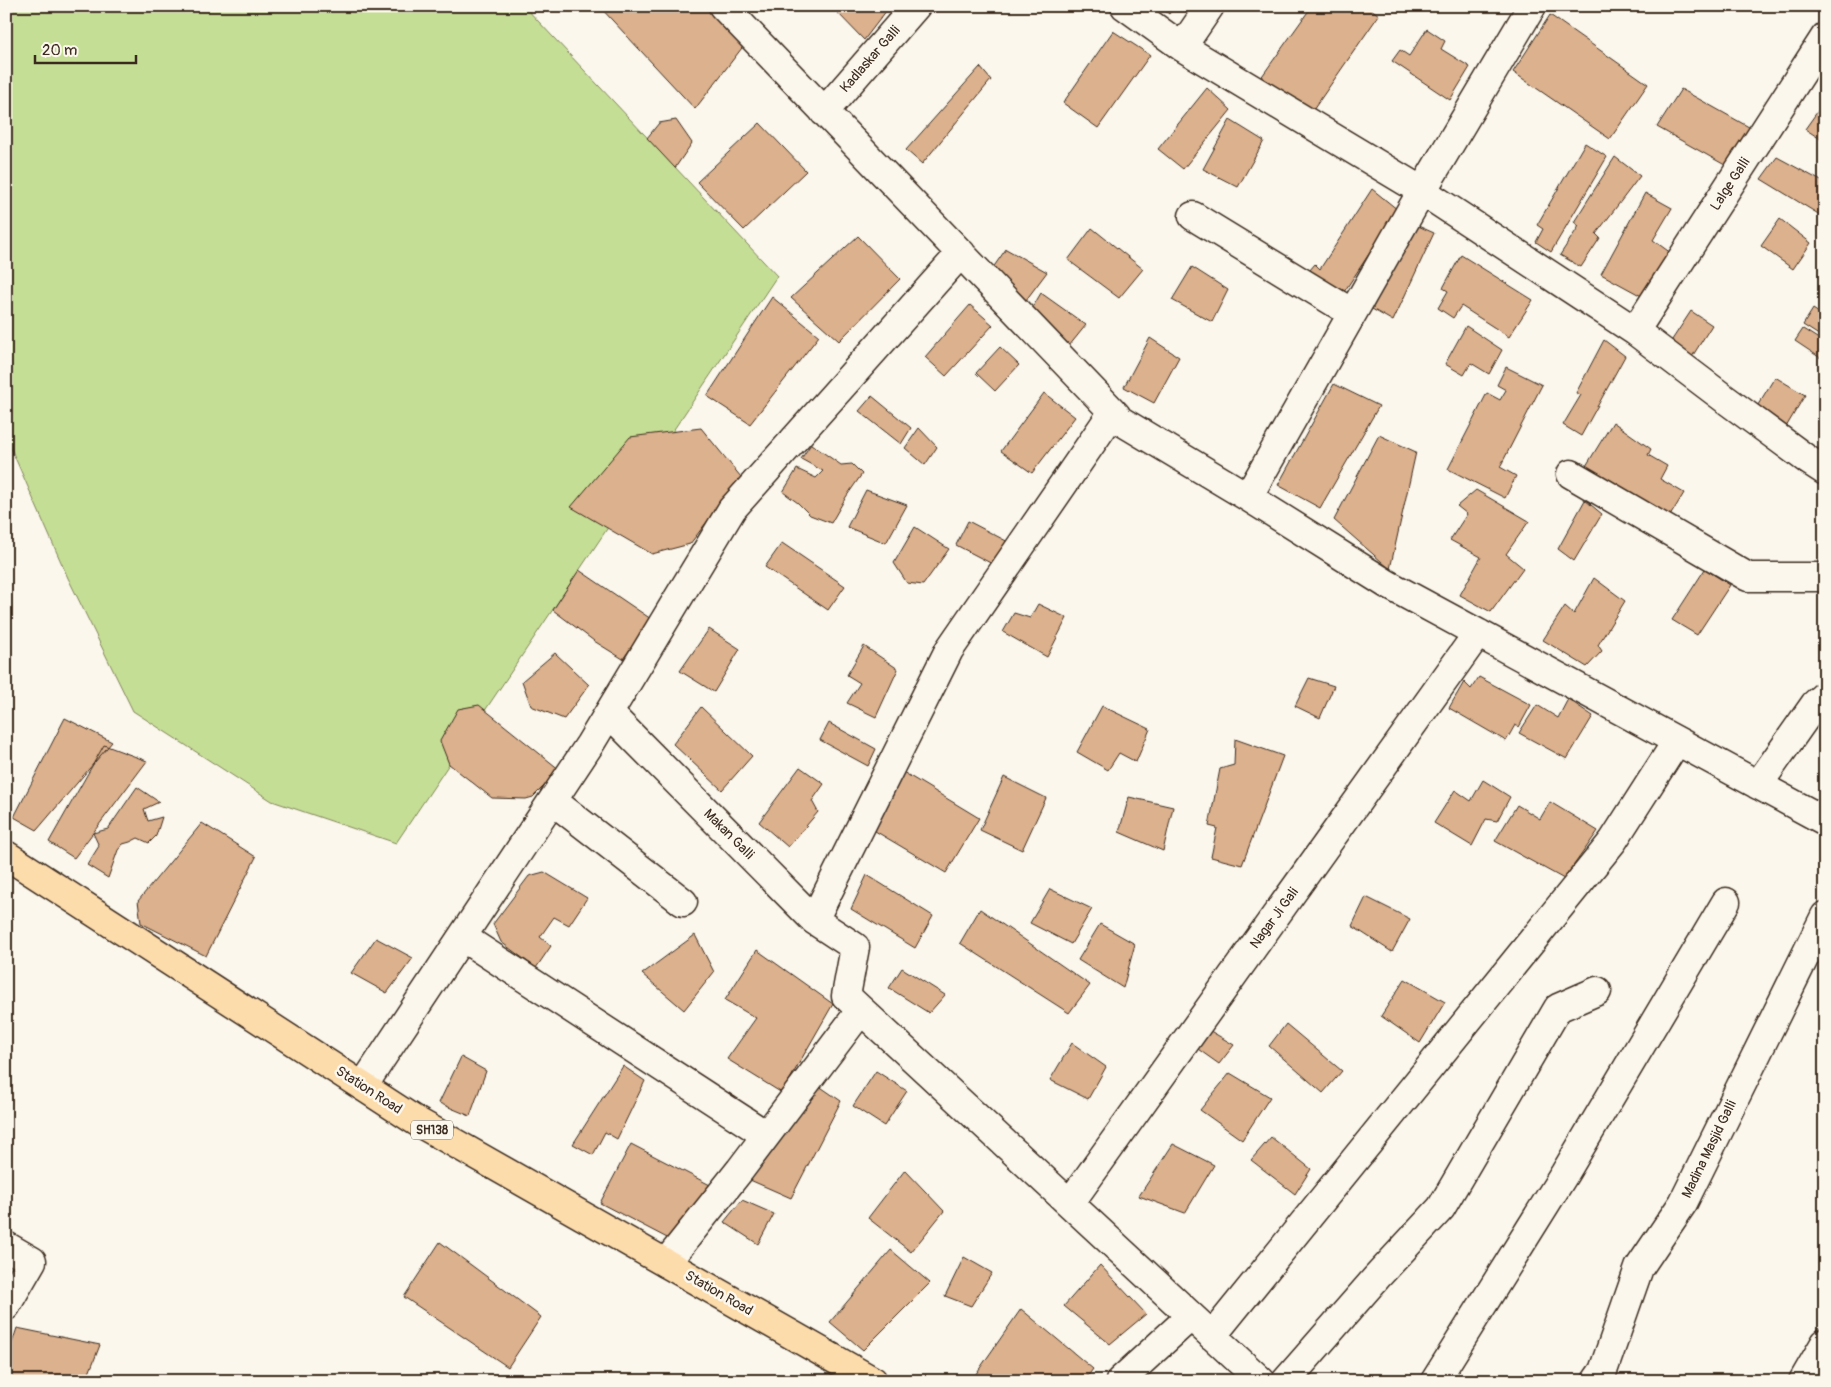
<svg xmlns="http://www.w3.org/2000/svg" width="1831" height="1387" font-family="Pangolin,sans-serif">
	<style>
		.green { fill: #c5de95; stroke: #80845a }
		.building { fill: #dcb18d; stroke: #3b2a1e }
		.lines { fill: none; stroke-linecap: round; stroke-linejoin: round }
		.minor-casing { stroke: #3b2a1e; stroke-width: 31 }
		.highway-casing { stroke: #3b2a1e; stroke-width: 31 }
		.minor { stroke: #fbf7ec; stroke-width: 28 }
		.highway { stroke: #fddcac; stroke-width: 28 }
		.labels { text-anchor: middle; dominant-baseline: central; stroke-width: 5; stroke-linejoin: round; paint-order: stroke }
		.shield { fill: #fbf7ec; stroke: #75685c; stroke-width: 1 }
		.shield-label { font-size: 12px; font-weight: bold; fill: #3b2a1e }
		.street-label { font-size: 14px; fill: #3b2a1e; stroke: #fbf7ec }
	</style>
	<rect width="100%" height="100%" fill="#fbf7ec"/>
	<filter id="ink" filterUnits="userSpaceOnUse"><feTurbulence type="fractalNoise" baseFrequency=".02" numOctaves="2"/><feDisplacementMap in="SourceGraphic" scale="10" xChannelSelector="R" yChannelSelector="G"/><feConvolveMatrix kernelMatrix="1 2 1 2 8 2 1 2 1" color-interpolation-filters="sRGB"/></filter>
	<g filter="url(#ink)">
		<!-- green -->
		<path class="green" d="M 6,6 L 524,6 L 777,276 L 396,843 L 272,801 L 133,711 L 68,578 L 6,437 Z"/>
		<!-- building -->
		<path class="building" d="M 599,6 L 705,6 L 745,44 L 695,109 Z
			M 829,6 L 890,6 L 864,40 L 835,10 Z
			M 1159,6 L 1174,6 L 1169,14 Z
			M 1312,6 L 1367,6 L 1379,15 L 1311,113 L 1260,79 Z
			M 1550,15 L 1648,84 L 1610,139 L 1513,72 Z
			M 1427,29 L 1445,41 L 1441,49 L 1470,67 L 1450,100 L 1392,61 L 1400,50 L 1409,56 Z
			M 1113,31 L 1150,55 L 1098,128 L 1063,103 Z
			M 980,67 L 991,80 L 922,164 L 906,150 Z
			M 1207,88 L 1231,110 L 1183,169 L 1158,149 Z
			M 1681,89 L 1756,131 L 1732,169 L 1657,127 Z
			M 1825,101 L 1825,142 L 1805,129 Z
			M 676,120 L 692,143 L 675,168 L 647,138 L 659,123 Z
			M 1230,120 L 1264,141 L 1238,187 L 1203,169 Z
			M 760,123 L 806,171 L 744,230 L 697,182 Z
			M 1585,143 L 1607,157 L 1551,252 L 1536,242 L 1543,229 L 1537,225 Z
			M 1615,157 L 1640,176 L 1596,234 L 1600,238 L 1581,267 L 1560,255 L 1579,226 L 1574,222 Z
			M 1777,157 L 1825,183 L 1825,218 L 1761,179 Z
			M 1372,189 L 1398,210 L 1340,298 L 1304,277 L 1315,264 L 1320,269 Z
			M 1645,193 L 1672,208 L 1653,240 L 1675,256 L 1647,299 L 1601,274 Z
			M 1780,219 L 1811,243 L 1793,269 L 1761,246 Z
			M 1416,225 L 1434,233 L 1393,321 L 1372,309 Z
			M 1092,228 L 1143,269 L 1119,298 L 1068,260 Z
			M 858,236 L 900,279 L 839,341 L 791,298 Z
			M 1006,249 L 1047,272 L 1026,300 L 988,275 Z
			M 1461,255 L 1533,300 L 1509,337 L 1461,306 L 1453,318 L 1438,308 L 1448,291 L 1443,288 Z
			M 1192,267 L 1228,290 L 1212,322 L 1172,300 Z
			M 1041,293 L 1086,325 L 1069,346 L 1028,315 Z
			M 772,297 L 819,336 L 750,424 L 707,396 Z
			M 970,305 L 993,325 L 946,376 L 925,357 Z
			M 1813,309 L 1825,317 L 1825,339 L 1803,325 Z
			M 1691,311 L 1712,325 L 1690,360 L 1668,346 Z
			M 1466,326 L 1502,350 L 1489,374 L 1471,363 L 1464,375 L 1445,364 Z
			M 1803,329 L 1825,343 L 1825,361 L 1795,341 Z
			M 1150,338 L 1179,357 L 1154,403 L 1124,387 Z
			M 1604,340 L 1625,356 L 1581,436 L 1563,425 L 1581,395 L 1576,393 Z
			M 1000,347 L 1019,365 L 995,391 L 976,373 Z
			M 1506,367 L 1542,385 L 1500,467 L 1516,476 L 1505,498 L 1448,469 L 1487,393 L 1500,400 L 1506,390 L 1497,385 Z
			M 1775,377 L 1805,395 L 1783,432 L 1753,413 Z
			M 1334,384 L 1379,406 L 1320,508 L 1278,485 Z
			M 1044,393 L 1075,417 L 1032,473 L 1001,451 Z
			M 872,396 L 911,428 L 901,444 L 859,411 Z
			M 1613,422 L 1651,449 L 1648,455 L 1667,466 L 1660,479 L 1684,493 L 1670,516 L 1586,466 Z
			M 701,428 L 741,477 L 690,544 L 652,554 L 571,507 L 630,437 Z
			M 919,428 L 937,447 L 925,465 L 905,448 Z
			M 1379,435 L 1416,452 L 1390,569 L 1334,520 Z
			M 1825,439 L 1825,451 L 1819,447 Z
			M 811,444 L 841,465 L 852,464 L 862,474 L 846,497 L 831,523 L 810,515 L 798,503 L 783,492 L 797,469 L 816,478 L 823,471 L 801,459 Z
			M 866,490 L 907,505 L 886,543 L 847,527 Z
			M 1476,490 L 1529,521 L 1506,554 L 1523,568 L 1491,612 L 1460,595 L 1481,557 L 1450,540 L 1467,514 L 1457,506 Z
			M 1585,500 L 1602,514 L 1574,561 L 1558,549 Z
			M 968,521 L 1014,545 L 1002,569 L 956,545 Z
			M 915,527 L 949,549 L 923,585 L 907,583 L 894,563 Z
			M 782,543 L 845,586 L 828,610 L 765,567 Z
			M 1705,569 L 1730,585 L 1697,635 L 1672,620 Z
			M 579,570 L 651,619 L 623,659 L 594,641 L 553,610 Z
			M 1594,578 L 1625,601 L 1598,645 L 1602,651 L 1587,667 L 1543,640 L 1565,606 L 1574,614 Z
			M 1038,604 L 1067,618 L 1047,657 L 1003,632 L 1014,613 L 1030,618 Z
			M 709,629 L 740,649 L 714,692 L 680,671 Z
			M 864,646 L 898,669 L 876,717 L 847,703 L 860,683 L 847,675 Z
			M 555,653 L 589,685 L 564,719 L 531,706 L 522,681 Z
			M 1479,677 L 1531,705 L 1519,727 L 1515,725 L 1506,741 L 1449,708 L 1464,682 L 1471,689 Z
			M 1309,678 L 1334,686 L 1320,718 L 1295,706 Z
			M 1568,699 L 1593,716 L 1567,759 L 1519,733 L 1537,705 L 1558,718 Z
			M 479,705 L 560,770 L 533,797 L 526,799 L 492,798 L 449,764 L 440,741 L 458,709 Z
			M 1102,706 L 1150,729 L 1136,762 L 1119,753 L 1108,770 L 1077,752 Z
			M 701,707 L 752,756 L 722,790 L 673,744 Z
			M 65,718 L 112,742 L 37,830 L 14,817 Z
			M 829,723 L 876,749 L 868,766 L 820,740 Z
			M 1235,739 L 1283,756 L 1242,865 L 1211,857 L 1217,828 L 1209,826 L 1220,769 L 1234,765 Z
			M 104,745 L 147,761 L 74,858 L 49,842 Z
			M 800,767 L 824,784 L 812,801 L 818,812 L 788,847 L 759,822 Z
			M 903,772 L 979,818 L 946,873 L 870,828 Z
			M 1004,777 L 1046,798 L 1022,850 L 980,830 Z
			M 1483,780 L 1510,797 L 1497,821 L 1486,819 L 1472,846 L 1434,823 L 1455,790 L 1471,801 Z
			M 137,787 L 159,802 L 144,809 L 148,821 L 162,817 L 156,836 L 149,843 L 138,838 L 130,842 L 123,844 L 118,850 L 108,878 L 87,865 L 99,846 L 93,833 L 108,829 Z
			M 1129,797 L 1173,807 L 1163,851 L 1119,832 Z
			M 1550,802 L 1598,831 L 1564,879 L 1495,841 L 1517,805 L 1540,819 Z
			M 202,823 L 256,857 L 206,956 L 141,923 L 138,901 Z
			M 544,872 L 587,898 L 569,925 L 554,917 L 540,937 L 551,946 L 536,968 L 501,942 L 493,924 L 529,876 Z
			M 867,875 L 933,916 L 915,948 L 851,909 Z
			M 1050,889 L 1092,909 L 1071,944 L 1030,923 Z
			M 1366,897 L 1410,919 L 1392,952 L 1352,926 Z
			M 980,909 L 1090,985 L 1069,1013 L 960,943 Z
			M 1100,924 L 1135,944 L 1123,988 L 1078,960 Z
			M 695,935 L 714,972 L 684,1010 L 642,974 Z
			M 376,938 L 413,958 L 387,993 L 351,973 Z
			M 757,950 L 833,1004 L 782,1093 L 727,1059 L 756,1018 L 725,1000 Z
			M 902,968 L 945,995 L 929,1013 L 889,988 Z
			M 1405,979 L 1445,1002 L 1420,1043 L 1381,1016 Z
			M 1286,1024 L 1342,1071 L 1323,1093 L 1269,1046 Z
			M 1207,1029 L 1234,1045 L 1219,1064 L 1195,1047 Z
			M 1072,1043 L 1106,1067 L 1088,1099 L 1050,1080 Z
			M 461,1057 L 486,1071 L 470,1116 L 439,1103 Z
			M 623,1066 L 645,1081 L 617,1139 L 605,1132 L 593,1155 L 573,1144 Z
			M 876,1071 L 907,1091 L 884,1126 L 853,1106 Z
			M 1230,1073 L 1270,1097 L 1242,1140 L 1200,1110 Z
			M 809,1079 L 841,1101 L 791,1198 L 750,1180 Z
			M 1271,1137 L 1311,1169 L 1295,1194 L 1251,1160 Z
			M 631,1144 L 710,1185 L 671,1240 L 600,1203 Z
			M 1173,1144 L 1214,1165 L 1185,1213 L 1139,1196 Z
			M 905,1170 L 944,1211 L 911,1252 L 868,1218 Z
			M 742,1200 L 774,1214 L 758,1244 L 724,1222 Z
			M 440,1242 L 541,1317 L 508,1367 L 404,1297 Z
			M 891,1250 L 930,1283 L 863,1350 L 830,1322 Z
			M 964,1257 L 992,1273 L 971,1306 L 945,1296 Z
			M 1100,1265 L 1146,1314 L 1110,1344 L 1064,1306 Z
			M 1021,1309 L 1093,1369 L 1084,1381 L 971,1381 Z
			M 17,1328 L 100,1345 L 86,1381 L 6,1381 L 6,1361 Z"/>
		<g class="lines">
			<!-- minor casing -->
			<g class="minor-casing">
				<path id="minor" d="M 723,6 L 1116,415 L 1111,415 L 1248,497 L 1387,584 L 1825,821
					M 1125,6 L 1182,47 L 1422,191 L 1635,331 L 1725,399 L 1808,460 L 1825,471
					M 1182,47 L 1210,6
					M 824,112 L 916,6
					M 1193,216 L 1352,313
					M 1635,331 L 1825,37
					M 1571,474 L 1748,577 L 1825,577
					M 1248,497 L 1422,191 L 1532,6
					M 609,713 L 814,920 L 855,947 L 846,996 L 1261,1381
					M 1758,785 L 1815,704 L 1825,695
					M 553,801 L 683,902
					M 814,920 L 949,650 L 1111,415
					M 462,937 L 766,1135
					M 363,1086 L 590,744 L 732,509 L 961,253
					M 1070,1203 L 1478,633
					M 6,1246 L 32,1261 L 6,1306
					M 666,1263 L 740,1170 L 861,1010
					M 1212,1336 L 1613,841 L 1677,741
					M 1120,1381 L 1191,1316
					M 1286,1381 L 1377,1277 L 1441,1208 L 1558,1008 L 1597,991
					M 1435,1381 L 1565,1173 L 1726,902
					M 1596,1381 L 1603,1371 L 1639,1268 L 1683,1203 L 1825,916
					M 1803,1381 L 1825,1343"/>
			</g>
			<!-- highway casing -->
			<g class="highway-casing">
				<path id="highway" d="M 6,855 L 416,1121 L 873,1381"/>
			</g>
			<!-- minor -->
			<use href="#minor" class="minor"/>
			<!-- highway -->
			<use href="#highway" class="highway"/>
		</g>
	</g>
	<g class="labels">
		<!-- shield labels -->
		<rect class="shield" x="411" y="1120.5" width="42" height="19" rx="4"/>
		<g class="shield-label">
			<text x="432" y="1130">SH138</text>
		</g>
		<!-- street labels -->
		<g class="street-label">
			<text transform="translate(870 59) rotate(-49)">Kadlaskar Galli</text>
			<text transform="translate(1730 184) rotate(-57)">Lalge Galli</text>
			<text transform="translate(729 834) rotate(45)">Makan Galli</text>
			<text transform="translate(1274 918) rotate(-54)">Nagar Ji Gali</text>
			<text transform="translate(369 1090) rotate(33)">Station Road</text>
			<text transform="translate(1709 1149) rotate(-64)">Madina Masjid Galli</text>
			<text transform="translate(719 1293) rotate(30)">Station Road</text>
		</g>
	</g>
	<!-- margin -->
	<rect width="1831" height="1387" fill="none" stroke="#fbf7ec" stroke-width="25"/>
	<rect x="12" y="12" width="1806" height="1362" fill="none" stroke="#3b2a1e" stroke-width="2" filter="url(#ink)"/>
	<!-- scale -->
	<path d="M35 55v8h101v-8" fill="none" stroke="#3b2a1e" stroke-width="2.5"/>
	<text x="42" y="55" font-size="15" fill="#3b2a1e" stroke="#fbf7ec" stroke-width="4" paint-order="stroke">20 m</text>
</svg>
